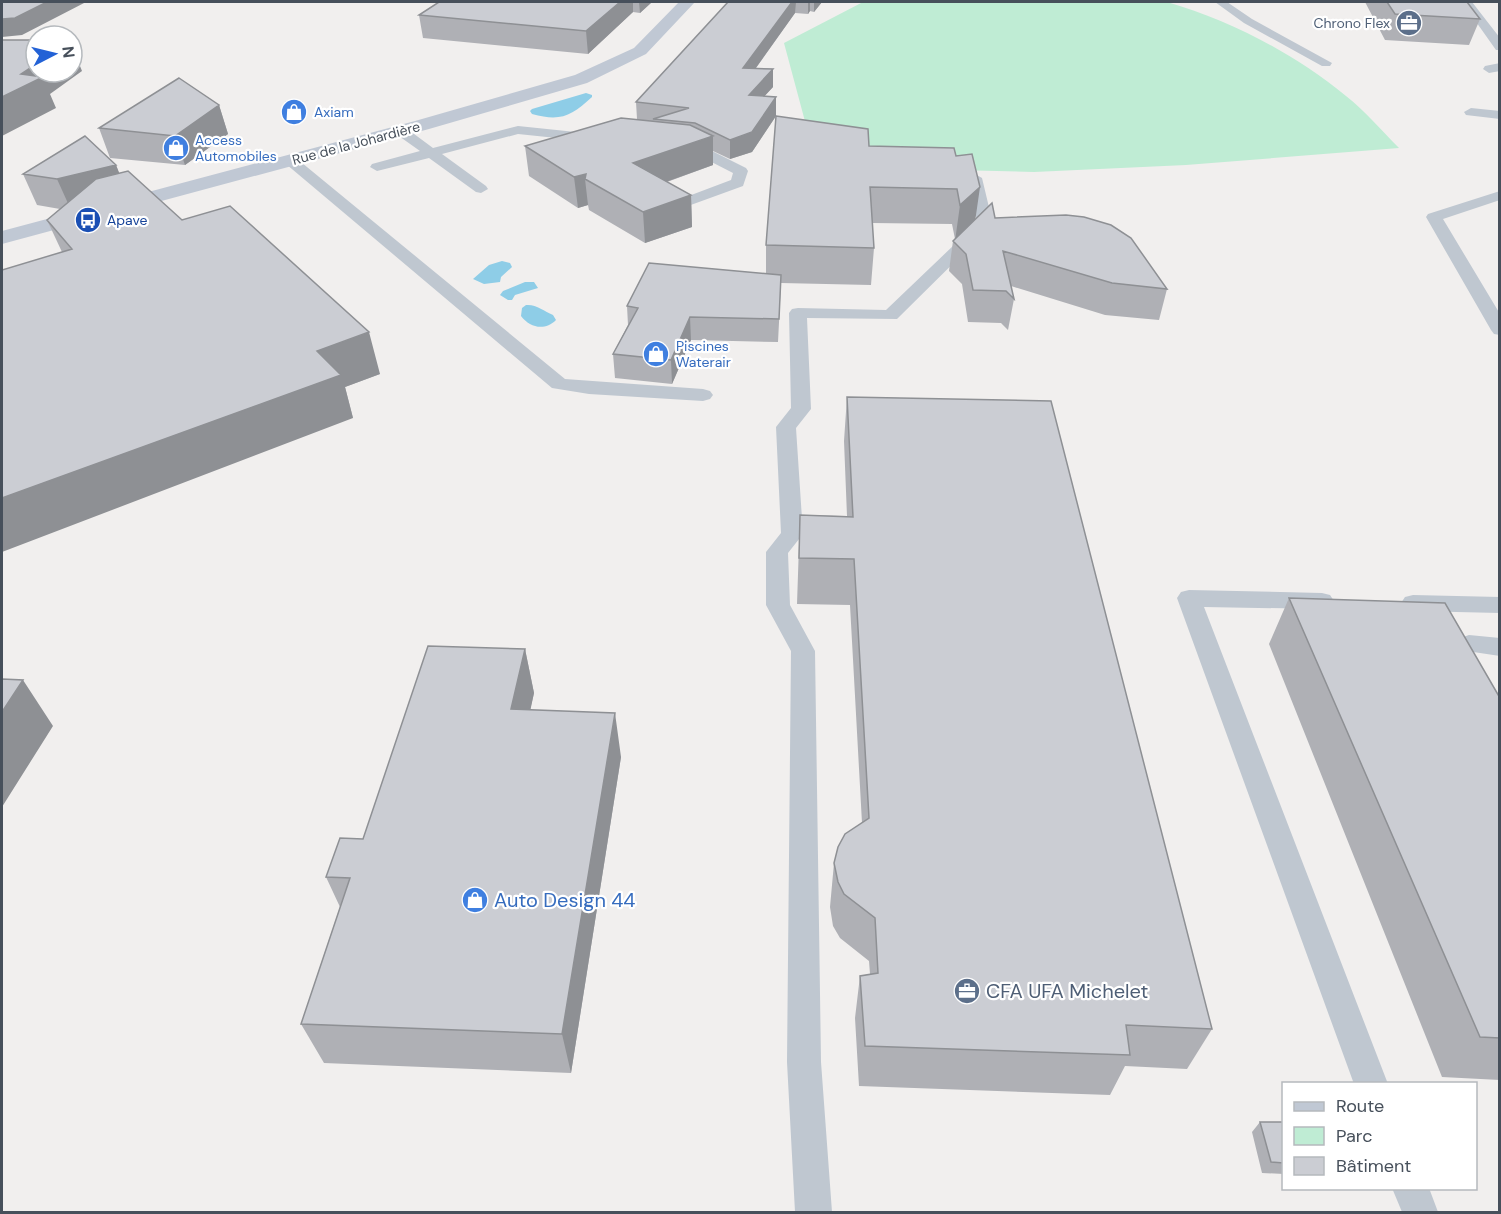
<svg xmlns="http://www.w3.org/2000/svg" width="1501" height="1214" font-family="'DM Sans',sans-serif">
	<style>
		.green { fill: #bfecd4 }
		.water { fill: #8ecde7 }
		.lines { fill: none; stroke-linecap: round; stroke-linejoin: round }
		.lane { fill: #bfc7d0; fill-rule: evenodd }
		.secondary { fill: #c0c8d4; fill-rule: evenodd }
		.wall { fill: #afb0b5 }
		.shaded-wall { fill: #8e9094 }
		.building { fill: #cbcdd3; stroke: #8e9094; stroke-width: 1.5 }
		.labels { text-anchor: middle; dominant-baseline: central; stroke-width: 4.5; stroke-linejoin: round; paint-order: stroke }
		.far-service-label { font-size: 14px; fill: #4e5e75; stroke: #fff; text-anchor: end }
		.far-shop-label { font-size: 14px; fill: #366cbe; stroke: #fff; text-anchor: start }
		.far-street-label { font-size: 14px; fill: #47505b; stroke: #fff }
		.far-transit-label { font-size: 14px; fill: #164399; stroke: #fff; text-anchor: start }
		.near-shop-label { font-size: 20px; fill: #366cbe; stroke: #fff; text-anchor: start }
		.near-service-label { font-size: 20px; fill: #4e5e75; stroke: #fff; text-anchor: start }
	</style>
	<rect width="100%" height="100%" fill="#f1efee"/>
	<!-- green -->
	<path class="green" d="M 863,2 L 1167,2 C 1232,21 1293,53 1346,96 C 1365,111 1382,131 1399,148 L 1186,165 L 1034,172 L 954,170 L 810,140 L 784,43 Z"/>
	<!-- water -->
	<path class="water" d="M 586,93 L 592,95 L 592,97 C 571,116 561,122 532,114 L 530,111 L 532,109 Z
		M 502,261 L 510,263 L 512,267 L 501,277 L 500,282 L 484,284 L 473,279 L 489,265 Z
		M 525,282 L 534,282 L 538,288 L 515,295 L 512,300 L 508,300 L 500,295 L 503,291 Z
		M 526,305 C 536,304 544,311 553,315 L 556,320 C 545,331 530,328 521,316 L 522,308 Z"/>
	<g class="lines">
		<!-- lane -->
		<path class="lane" d="M 1215,2 L 1227,2 L 1252,19 L 1332,63 L 1330,66 L 1322,66 L 1244,23 Z
			M 1462,2 L 1472,2 L 1500,38 L 1500,50 L 1496,50 Z
			M 1500,63 L 1500,71 L 1489,73 L 1483,69 L 1485,66 Z
			M 1471,108 L 1500,111 L 1500,119 L 1466,115 L 1464,112 Z
			M 518,126 L 595,134 L 602,138 L 595,142 L 518,134 L 442,154 L 486,186 L 488,189 L 481,193 L 476,192 L 429,158 L 377,171 L 370,167 L 372,164 L 420,151 L 396,134 L 394,131 L 396,128 L 406,128 L 433,148 Z
			M 683,143 L 700,145 L 746,168 L 748,171 L 743,186 L 688,206 L 678,206 L 675,203 L 678,200 L 731,180 L 733,173 L 692,152 L 678,150 L 676,147 L 678,144 Z
			M 291,157 L 296,158 L 565,379 L 703,389 L 710,391 L 713,395 L 710,399 L 703,401 L 589,394 L 552,388 L 286,164 L 284,161 L 286,158 Z
			M 975,174 L 982,178 L 993,224 L 897,319 L 807,318 L 811,409 L 796,428 L 803,534 L 788,553 L 790,605 L 815,651 L 821,1062 L 832,1212 L 795,1212 L 787,1062 L 791,651 L 766,605 L 766,552 L 781,533 L 776,427 L 791,408 L 789,313 L 792,309 L 798,308 L 886,310 L 977,223 L 968,178 Z
			M 1500,191 L 1500,200 L 1443,219 L 1500,314 L 1500,335 L 1494,334 L 1491,330 L 1426,217 L 1428,214 Z
			M 1189,590 L 1322,593 L 1330,595 L 1334,601 L 1330,607 L 1322,609 L 1204,607 L 1388,1084 L 1354,1084 L 1177,598 L 1181,592 Z
			M 1413,595 L 1500,597 L 1500,613 L 1413,611 L 1405,609 L 1401,603 L 1405,597 Z
			M 1469,635 L 1500,638 L 1500,656 L 1460,650 L 1457,644 L 1460,638 Z
			M 1392,1188 L 1429,1188 L 1438,1212 L 1402,1212 Z"/>
		<!-- secondary -->
		<path class="secondary" d="M 679,2 L 695,2 L 646,54 L 587,83 L 429,129 L 2,244 L 2,231 L 415,121 L 575,75 L 634,48 Z"/>
	</g>
	<!-- wall -->
	<path class="wall" d="M 439,2 L 652,2 L 640,13 L 633,12 L 588,54 L 423,38 L 419,15 Z
		M 728,2 L 822,2 L 814,12 L 810,11 L 808,14 L 795,13 L 756,68 L 773,69 L 773,87 L 764,96 L 776,116 L 869,146 L 956,156 L 975,220 L 995,218 L 1167,289 L 1159,320 L 1105,315 L 1011,286 L 1014,299 L 1008,330 L 1001,323 L 968,322 L 962,284 L 949,271 L 953,241 L 955,239 L 952,224 L 872,223 L 874,248 L 871,285 L 781,283 L 778,342 L 691,340 L 672,384 L 615,378 L 613,354 L 628,325 L 627,306 L 766,274 L 766,245 L 776,116 L 752,152 L 730,159 L 713,151 L 713,165 L 667,182 L 691,195 L 692,227 L 645,243 L 589,210 L 588,205 L 578,208 L 529,176 L 525,146 L 637,119 L 636,102 Z
		M 1365,2 L 1467,2 L 1480,19 L 1469,45 L 1385,40 Z
		M 219,105 L 228,134 L 185,165 L 110,158 L 99,128 Z
		M 116,165 L 119,173 L 182,220 L 380,374 L 345,387 L 353,418 L 62,252 L 47,220 L 60,209 L 37,205 L 23,174 Z
		M 847,397 L 1212,1029 L 1187,1069 L 1125,1066 L 1110,1095 L 859,1086 L 855,1018 L 860,976 L 870,974 L 869,961 L 840,938 L 833,926 L 830,907 L 834,863 L 862,823 L 850,605 L 797,604 L 800,515 L 847,516 L 844,441 Z
		M 1289,598 L 1500,698 L 1500,1080 L 1442,1077 L 1269,644 Z
		M 525,649 L 534,693 L 530,710 L 621,757 L 571,1073 L 324,1063 L 301,1024 L 340,907 L 326,877 L 363,839 Z
		M 1260,1122 L 1284,1122 L 1284,1174 L 1262,1173 L 1252,1132 Z"/>
	<!-- shaded-wall -->
	<path class="shaded-wall" d="M 47,2 L 86,2 L 22,35 L 2,37 L 2,19 Z
		M 620,2 L 633,2 L 633,12 L 588,54 L 586,31 Z
		M 639,2 L 652,2 L 640,13 Z
		M 792,2 L 796,2 L 795,13 L 743,86 L 743,68 Z
		M 808,2 L 810,2 L 810,11 L 808,14 Z
		M 814,2 L 822,2 L 814,12 Z
		M 72,46 L 82,71 L 50,94 L 56,108 L 2,136 L 2,97 L 21,74 L 36,64 L 36,72 L 72,72 Z
		M 773,69 L 773,87 L 749,113 L 749,95 Z
		M 776,97 L 776,116 L 752,152 L 730,159 L 730,140 Z
		M 219,105 L 228,134 L 185,165 L 175,136 Z
		M 713,136 L 713,165 L 635,193 L 633,163 Z
		M 116,165 L 128,195 L 71,210 L 57,179 Z
		M 586,174 L 585,179 L 588,205 L 578,208 L 574,177 Z
		M 980,187 L 975,222 L 955,241 L 960,205 Z
		M 691,195 L 692,227 L 645,243 L 643,212 Z
		M 690,317 L 691,340 L 672,384 L 671,360 Z
		M 369,332 L 380,374 L 345,387 L 353,418 L 2,552 L 2,498 L 317,351 Z
		M 525,649 L 534,693 L 521,754 L 511,709 Z
		M 23,680 L 53,726 L 2,807 L 2,712 Z
		M 615,713 L 621,757 L 571,1073 L 562,1034 Z"/>
	<!-- building -->
	<path class="building" d="M 2,2 L 47,2 L 15,18 L 2,19 Z
		M 439,2 L 620,2 L 586,31 L 419,15 Z
		M 728,2 L 792,2 L 743,68 L 773,69 L 749,95 L 776,97 L 752,132 L 730,140 L 695,123 L 653,119 L 689,108 L 636,102 Z
		M 1387,2 L 1467,2 L 1480,19 L 1395,14 Z
		M 2,40 L 36,40 L 36,64 L 21,74 L 43,77 L 2,97 Z
		M 179,78 L 219,105 L 175,136 L 99,128 Z
		M 776,116 L 868,129 L 869,146 L 954,148 L 956,156 L 972,154 L 980,187 L 960,205 L 957,189 L 870,187 L 874,248 L 766,245 Z
		M 621,118 L 690,125 L 713,136 L 633,163 L 691,195 L 643,212 L 585,179 L 586,174 L 574,177 L 525,146 Z
		M 85,136 L 116,165 L 57,179 L 23,174 Z
		M 128,171 L 182,220 L 230,206 L 369,332 L 317,351 L 341,375 L 2,498 L 2,270 L 72,249 L 47,220 L 96,179 Z
		M 992,203 L 995,218 L 1066,215 L 1084,217 L 1111,225 L 1131,238 L 1167,289 L 1112,283 L 1003,251 L 1014,299 L 1006,291 L 973,290 L 966,254 L 953,241 Z
		M 649,263 L 781,275 L 779,319 L 690,317 L 671,360 L 613,354 L 638,308 L 627,306 Z
		M 847,397 L 1051,401 L 1212,1029 L 1126,1025 L 1130,1055 L 865,1046 L 860,976 L 878,973 L 875,918 L 844,894 L 838,882 L 834,863 L 838,847 L 845,834 L 869,818 L 854,559 L 799,558 L 800,515 L 853,517 Z
		M 1289,598 L 1445,603 L 1500,698 L 1500,1038 L 1480,1037 Z
		M 428,646 L 525,649 L 511,709 L 615,713 L 562,1034 L 301,1024 L 350,878 L 326,877 L 340,838 L 363,839 Z
		M 2,679 L 23,680 L 2,712 Z
		M 1260,1122 L 1284,1122 L 1284,1163 L 1271,1162 Z"/>
	<!-- icons -->
	<defs>
		<g id="office-disc" transform="scale(1.35)"><circle r="9.5" fill="#5c6f8a" stroke="#fff"/><path d="M-6-3h4V-5.5h4V-3h4V5H-6ZM-1-4.5V-3h2v-1.5ZM-6 0V1H6V0Z" fill="#fff"/></g>
		<g id="shop-disc" transform="scale(1.35)"><circle r="9.5" fill="#3f7fe0" stroke="#fff"/><path d="M-5-2.5h2.3a2.7 3.5 0 0 1 5.4 0H5L5.5 6h-11ZM-1.5-2.5h3a1.5 2.3 0 0 0-3 0Z" fill="#fff"/></g>
		<g id="bus-disc" transform="scale(1.35)"><circle r="9.5" fill="#1a4fb4" stroke="#fff"/><path d="M-5-6H5V4H4V6H2V4H-2V6H-4V4H-5ZM-3.5-4V0h7V-4ZM-3.5 1.2v1.5H-2V1.2ZM2 1.2v1.5H3.5V1.2Z" fill="#fff"/></g>
	</defs>
	<g fill-rule="evenodd">
		<use href="#office-disc" x="1409" y="23"/>
		<use href="#shop-disc" x="294" y="112"/>
		<use href="#shop-disc" x="176" y="148"/>
		<use href="#bus-disc" x="88" y="220"/>
		<use href="#shop-disc" x="656" y="354"/>
		<use href="#shop-disc" x="475" y="900"/>
		<use href="#office-disc" x="967" y="991"/>
	</g>
	<g class="labels">
		<!-- far-service labels -->
		<g class="far-service-label">
			<text x="1390" y="23">Chrono Flex</text>
		</g>
		<!-- far-shop labels -->
		<g class="far-shop-label">
			<text x="314" y="112">Axiam</text>
			<text x="195" y="140">Access<tspan x="195" dy="16">Automobiles</tspan></text>
			<text x="676" y="346">Piscines<tspan x="676" dy="16">Waterair</tspan></text>
		</g>
		<!-- far-street labels -->
		<g class="far-street-label">
			<text transform="translate(356 143) rotate(-15)">Rue de la Johardière</text>
		</g>
		<!-- far-transit labels -->
		<g class="far-transit-label">
			<text x="107" y="220">Apave</text>
		</g>
		<!-- near-shop labels -->
		<g class="near-shop-label">
			<text x="494" y="900">Auto Design 44</text>
		</g>
		<!-- near-service labels -->
		<g class="near-service-label">
			<text x="986" y="991">CFA UFA Michelet</text>
		</g>
	</g>
	<!-- border -->
	<rect width="1501" height="1214" fill="none" stroke="#47505b" stroke-width="6"/>
	<!-- legend -->
	<rect x="1282" y="1082" width="195" height="108" fill="#ffffff" stroke="#b5b9bd" stroke-width="1.5"/>
	<rect x="1294" y="1102" width="30" height="9" fill="#c0c8d4" stroke="#b5b9bd" stroke-width="1.5"/>
	<text x="1336" y="1112" font-size="18" fill="#47505b">Route</text>
	<rect x="1294" y="1127" width="30" height="18" fill="#bfecd4" stroke="#b5b9bd" stroke-width="1.5"/>
	<text x="1336" y="1142" font-size="18" fill="#47505b">Parc</text>
	<rect x="1294" y="1157" width="30" height="18" fill="#cbcdd3" stroke="#b5b9bd" stroke-width="1.5"/>
	<text x="1336" y="1172" font-size="18" fill="#47505b">Bâtiment</text>
	<!-- north arrow -->
	<g transform="translate(54 54) rotate(83)"><circle r="28" fill="#ffffff" stroke="#b5b9bd" stroke-width="1.5"/>
	<path d="M0-4.5L10 22L0 15L-10 22Z" fill="#2362d6"/>
	<text y="-9" font-size="16" font-weight="bold" text-anchor="middle" fill="#47505b">N</text>
	</g>
</svg>
